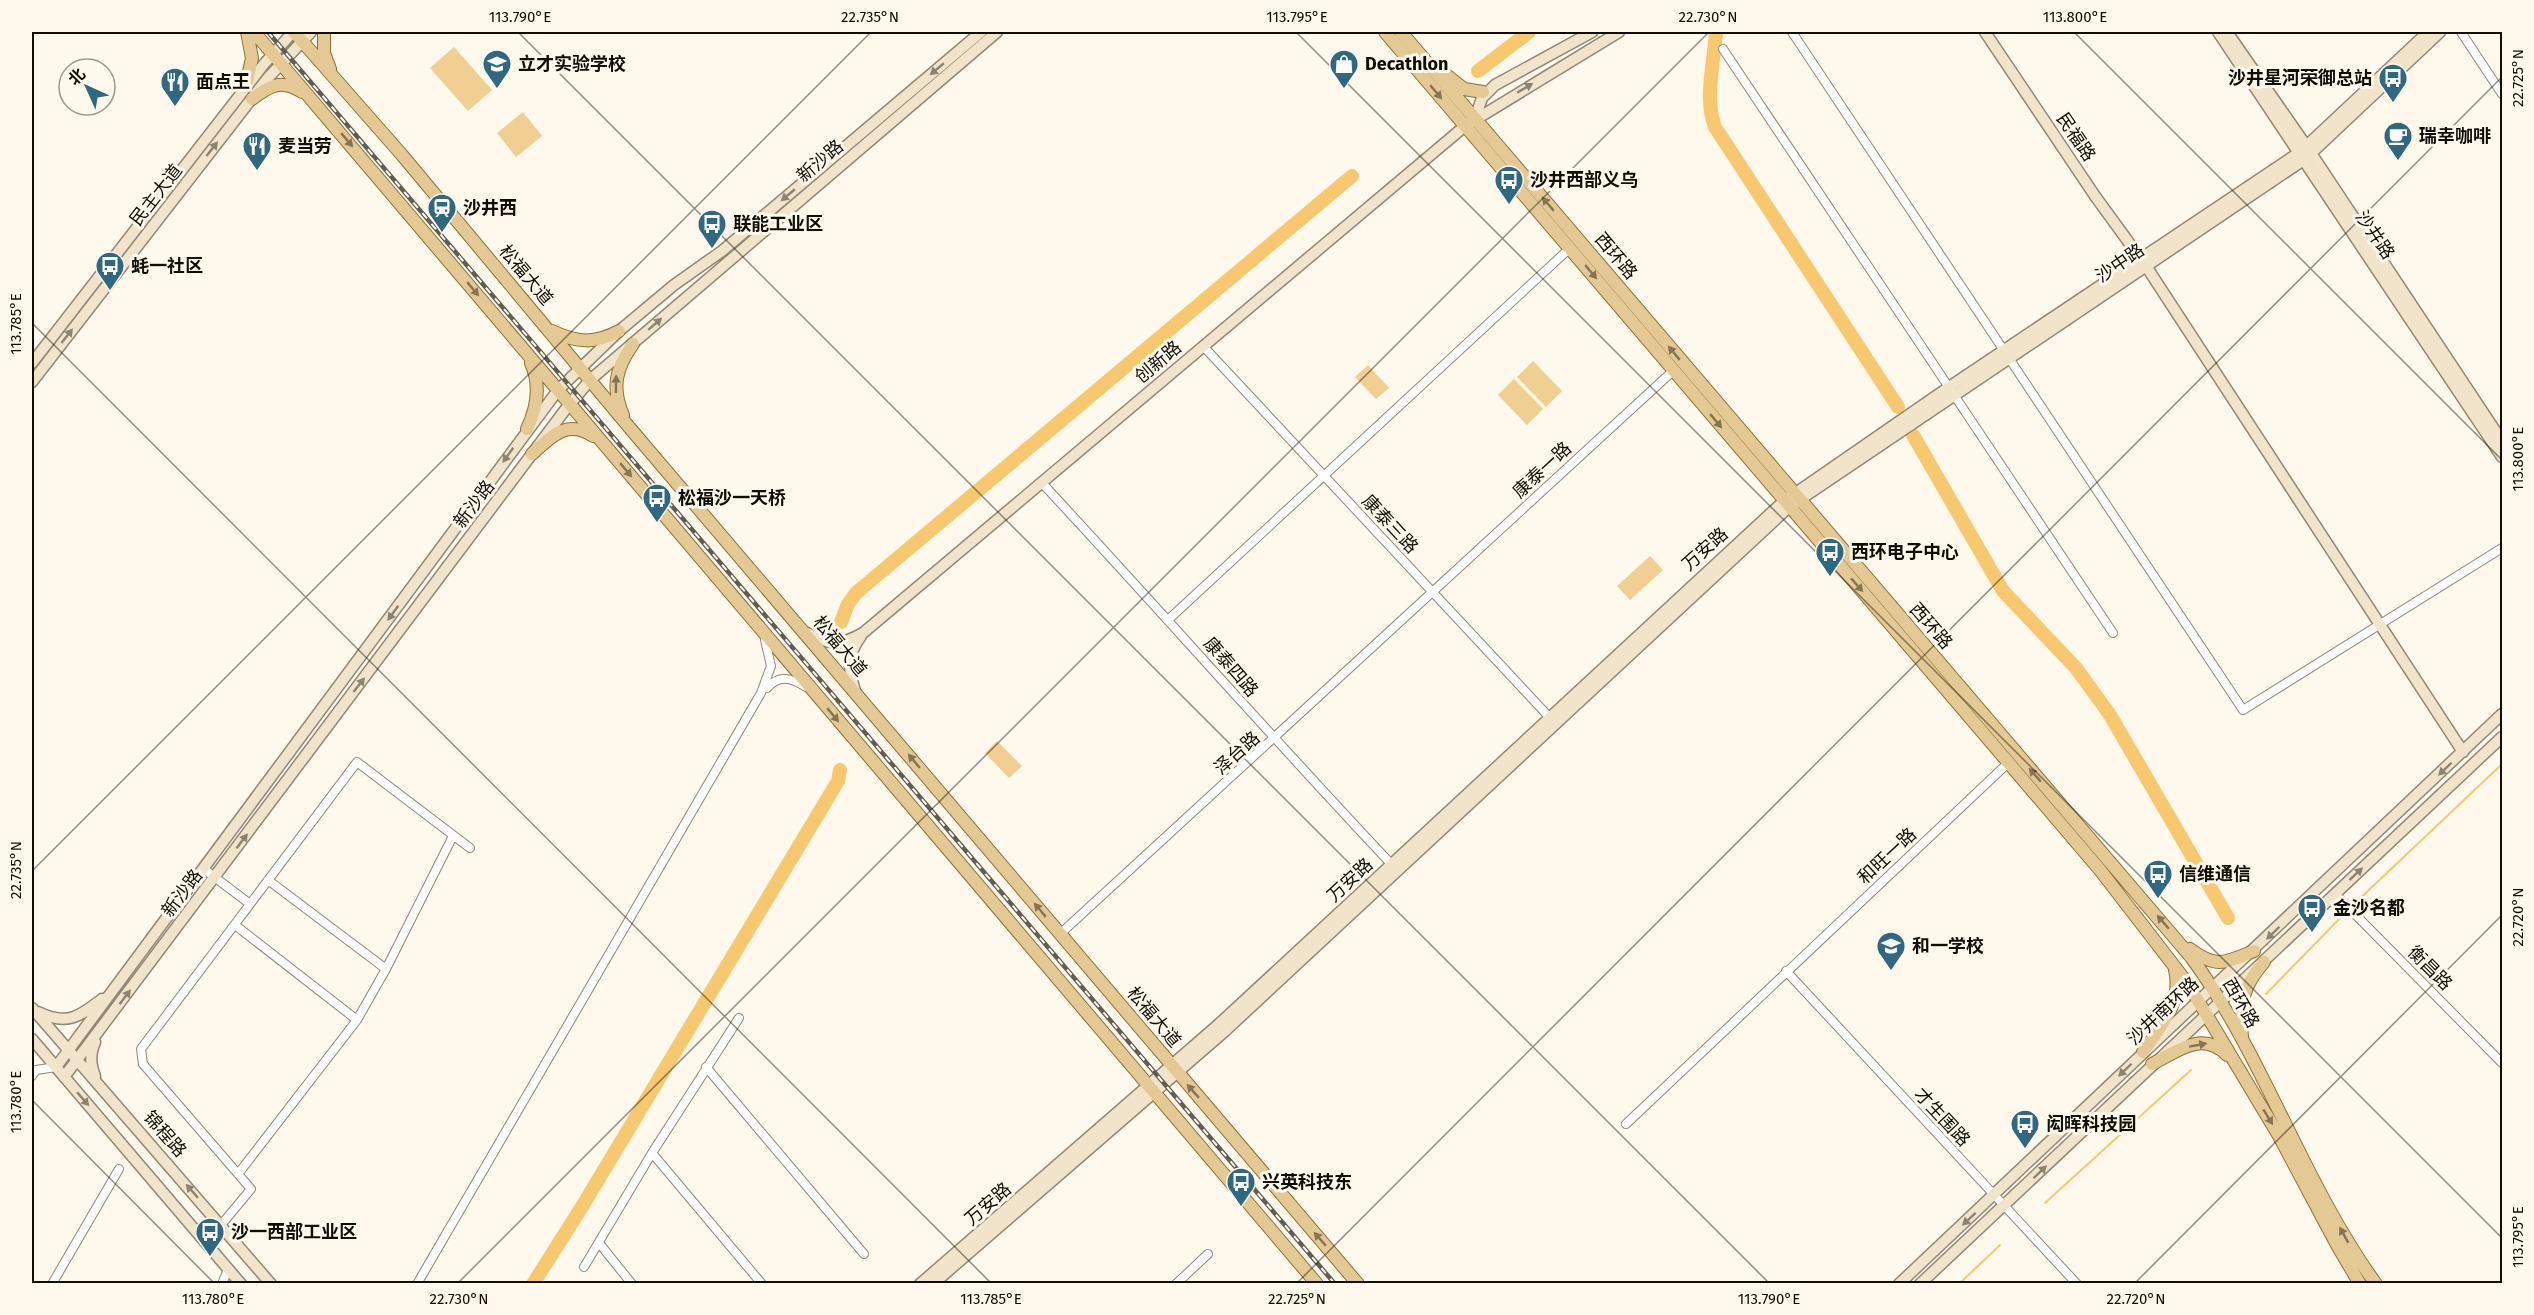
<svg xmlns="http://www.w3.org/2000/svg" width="2534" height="1315" font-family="'Fira Sans','Noto Sans SC',sans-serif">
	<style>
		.green { fill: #f1ce91 }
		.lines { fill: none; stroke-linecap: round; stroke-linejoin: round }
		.stream { stroke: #f8c870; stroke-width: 2 }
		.river { stroke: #f8c870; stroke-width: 14 }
		.street-casing { stroke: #928775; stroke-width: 10 }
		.secondary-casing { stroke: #928775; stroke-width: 13 }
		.primary-casing { stroke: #8f7034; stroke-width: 14 }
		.street { stroke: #fff; stroke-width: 8 }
		.secondary { stroke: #f2e4ca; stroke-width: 10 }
		.primary { stroke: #e5c994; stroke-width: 12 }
		.rail-casing { stroke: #615d55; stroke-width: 4.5 }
		.rail { stroke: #fff8ec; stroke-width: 2; stroke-dasharray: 7; stroke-linecap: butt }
		.oneway { fill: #8c8372 }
		.oneway2 { fill: #857455 }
		.ticks { fill: none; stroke: #100d07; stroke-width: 1.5; stroke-opacity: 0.45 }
		.labels { text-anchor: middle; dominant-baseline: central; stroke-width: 6; stroke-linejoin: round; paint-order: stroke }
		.poi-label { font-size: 18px; font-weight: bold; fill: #100d07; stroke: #fff8ec; text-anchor: start }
		.street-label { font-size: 18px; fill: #100d07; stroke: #fff8ec }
		.neatline { fill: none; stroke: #100d07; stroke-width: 2 }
		.ticks-label { font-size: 15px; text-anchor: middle; fill: #100d07 }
	</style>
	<rect width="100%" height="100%" fill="#fff8ec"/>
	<!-- green -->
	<path class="green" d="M 454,47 L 492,90 L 468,111 L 430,68 Z
		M 523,112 L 542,136 L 516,157 L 497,133 Z
		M 1533,361 L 1562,391 L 1546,407 L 1517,377 Z
		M 1368,365 L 1389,388 L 1376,399 L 1355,377 Z
		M 1514,379 L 1543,409 L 1527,425 L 1498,395 Z
		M 1650,556 L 1663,570 L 1630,600 L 1617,586 Z
		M 997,741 L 1022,766 L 1009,778 L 985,753 Z"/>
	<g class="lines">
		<!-- stream -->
		<path class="stream" d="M 2352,906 L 2502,764
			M 2266,994 L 2348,910
			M 2045,1203 L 2191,1070
			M 1959,1284 L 2000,1245"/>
		<!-- river -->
		<path class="river" d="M 1716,32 C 1714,62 1704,99 1715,127 L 1898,407
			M 1478,71 L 1529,32
			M 1913,435 L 2003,591 L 2076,668 L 2110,715 L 2228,918
			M 841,622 L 848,604 L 856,593 L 1352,176
			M 533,1284 L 583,1205 L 838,781 L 840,770"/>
		<!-- street casing -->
		<g class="street-casing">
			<path id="street" d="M 1792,32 L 2243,710 L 2502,548
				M 2461,32 L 2502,94
				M 1723,49 L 2113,633
				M 1203,346 L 1552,720
				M 1042,483 C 1160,610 1275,741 1394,867
				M 1169,619 L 1570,248
				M 767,688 C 780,674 791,678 806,687
				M 204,869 L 250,904
				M 268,880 L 386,969
				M 2335,894 L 2502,1063
				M 235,925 L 357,1020
				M 1060,934 L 1674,370
				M 1786,971 L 2077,1284
				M 706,1067 L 864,1254
				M 32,1076 L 36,1070 L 56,1067
				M 1626,1124 L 2008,763
				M 652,1153 L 762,1284
				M 238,1174 L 357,1020 L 386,969 L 453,836
				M 221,1225 L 251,1189 L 143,1064 L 141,1049 L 357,762 L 470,848
				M 599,1243 L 632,1284
				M 584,1267 L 652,1153 L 739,1018
				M 52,1284 L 119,1169
				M 222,1284 L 228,1269
				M 417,1284 L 761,693 L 771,666 L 765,640
				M 1176,1284 L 1208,1254"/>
		</g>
		<!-- secondary casing -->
		<g class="secondary-casing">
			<path id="secondary" d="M 1985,32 L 2095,196 L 2146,266 L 2463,752
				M 2218,32 L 2502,457
				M 2227,32 L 2307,147 L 2502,441
				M 1475,118 L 1482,98 L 1495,85 L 1592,32
				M 32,363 L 264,64 L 293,32
				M 32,382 L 267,79 L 311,32
				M 805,632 C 830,645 838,647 863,633 L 1465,126 L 1619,32
				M 855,691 C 848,668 847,655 861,636
				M 32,1008 L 271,1284
				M 38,1012 C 67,1026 79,1017 102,999
				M 32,1039 L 241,1284
				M 56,1067 L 558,390 L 619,331 L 674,285 L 722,251 L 981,32
				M 95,1076 C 90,1063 90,1054 95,1042
				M 64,1077 L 565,410 L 590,380 L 997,32
				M 920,1284 L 1219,1024 L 1784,501 L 1949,387 L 2300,152 L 2428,32
				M 933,1284 L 1225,1031 L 1789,507 L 2305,159 L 2440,32
				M 1899,1284 L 2502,714
				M 1920,1284 L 2502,737"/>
		</g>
		<!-- primary casing -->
		<g class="primary-casing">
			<path id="primary" d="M 254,32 L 1317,1284
				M 294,32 L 402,155 L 629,427 L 1358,1284
				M 324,32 L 324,53 L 330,69
				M 1385,32 L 2100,870 L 2188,984 L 2279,1136 L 2337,1245 L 2360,1284
				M 1401,32 L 2191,957 C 2265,1058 2302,1182 2376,1284
				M 1445,74 L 1464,89 L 1483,92
				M 246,86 L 252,58 L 247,32
				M 252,99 C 270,85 282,79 302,92
				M 552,331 C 577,343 595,344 619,331
				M 623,415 C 611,387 616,368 633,344
				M 527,429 C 537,408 541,385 531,363
				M 532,454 C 552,436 567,419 593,436
				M 2190,949 C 2217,969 2224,963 2254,951
				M 2242,1037 C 2239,1006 2242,987 2264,962
				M 2143,1052 C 2160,1027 2183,1002 2175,970
				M 2152,1064 C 2178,1051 2202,1030 2227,1055"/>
		</g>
		<!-- street -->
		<use href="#street" class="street"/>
		<!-- secondary -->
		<use href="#secondary" class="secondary"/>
		<!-- primary -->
		<use href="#primary" class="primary"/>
		<!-- rail casing -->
		<g class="rail-casing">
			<path id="rail" d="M 268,32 L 1335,1284"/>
		</g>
		<!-- rail -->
		<use href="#rail" class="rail"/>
	</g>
	<!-- one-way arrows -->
	<defs><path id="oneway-solid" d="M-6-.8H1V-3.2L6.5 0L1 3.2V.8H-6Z" transform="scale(1.5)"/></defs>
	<g class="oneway">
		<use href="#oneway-solid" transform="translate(937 69) rotate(140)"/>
		<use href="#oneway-solid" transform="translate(1525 88) rotate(-31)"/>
		<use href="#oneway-solid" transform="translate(212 149) rotate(-52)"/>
		<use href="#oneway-solid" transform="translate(788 195) rotate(140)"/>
		<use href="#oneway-solid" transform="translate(655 324) rotate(-41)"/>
		<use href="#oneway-solid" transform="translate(67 336) rotate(-52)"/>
		<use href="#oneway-solid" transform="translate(508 455) rotate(126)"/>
		<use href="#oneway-solid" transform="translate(393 613) rotate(126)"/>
		<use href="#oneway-solid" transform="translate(359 685) rotate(-52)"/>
		<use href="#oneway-solid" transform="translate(2445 769) rotate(136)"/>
		<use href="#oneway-solid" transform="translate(242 841) rotate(-53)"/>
		<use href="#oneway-solid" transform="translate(2356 874) rotate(-43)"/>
		<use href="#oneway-solid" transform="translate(2273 933) rotate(136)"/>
		<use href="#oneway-solid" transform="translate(125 997) rotate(-53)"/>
		<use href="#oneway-solid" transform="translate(2125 1070) rotate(136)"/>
		<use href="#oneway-solid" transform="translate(83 1099) rotate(49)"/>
		<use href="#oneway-solid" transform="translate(2040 1172) rotate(-44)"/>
		<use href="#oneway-solid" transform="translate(192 1191) rotate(-131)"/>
		<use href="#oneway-solid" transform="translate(1969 1219) rotate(137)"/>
	</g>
	<g class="oneway2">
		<use href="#oneway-solid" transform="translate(1436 92) rotate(50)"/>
		<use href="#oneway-solid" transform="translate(347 140) rotate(50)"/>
		<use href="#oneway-solid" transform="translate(1548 204) rotate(-130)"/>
		<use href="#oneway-solid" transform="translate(1591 272) rotate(50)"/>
		<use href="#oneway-solid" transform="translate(473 289) rotate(50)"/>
		<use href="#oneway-solid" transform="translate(1674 353) rotate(-130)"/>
		<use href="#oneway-solid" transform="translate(616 384) rotate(-89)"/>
		<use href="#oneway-solid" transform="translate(1716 421) rotate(50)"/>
		<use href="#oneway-solid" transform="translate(626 470) rotate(50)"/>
		<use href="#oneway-solid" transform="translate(1857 585) rotate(49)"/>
		<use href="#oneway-solid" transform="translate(833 715) rotate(50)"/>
		<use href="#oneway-solid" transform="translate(914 761) rotate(-130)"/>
		<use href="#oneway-solid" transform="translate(2035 775) rotate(-131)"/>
		<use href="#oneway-solid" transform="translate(1040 910) rotate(-130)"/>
		<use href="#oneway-solid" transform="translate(2163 922) rotate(-131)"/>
		<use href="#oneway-solid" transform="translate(2198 1045) rotate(-10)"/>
		<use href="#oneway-solid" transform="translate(1193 1091) rotate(-131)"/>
		<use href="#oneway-solid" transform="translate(2268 1117) rotate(59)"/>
		<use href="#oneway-solid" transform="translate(2344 1235) rotate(-119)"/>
		<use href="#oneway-solid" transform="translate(1320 1239) rotate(-131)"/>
	</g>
	<!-- ticks -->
	<path class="ticks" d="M 518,32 L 1770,1284M 1296,32 L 2502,1238M 2074,32 L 2502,460M 32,33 L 33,32M 32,323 L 992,1284M 32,871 L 871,32M 32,1100 L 215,1284M 457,1284 L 1709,32M 1296,1284 L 2502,77M 2134,1284 L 2502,915"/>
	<!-- icons -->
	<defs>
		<g id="school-pin" transform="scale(1.5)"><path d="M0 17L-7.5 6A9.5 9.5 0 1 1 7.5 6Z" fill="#306882" stroke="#fff8ec"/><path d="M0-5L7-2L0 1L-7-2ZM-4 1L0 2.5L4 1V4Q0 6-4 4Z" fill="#fff"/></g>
		<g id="shop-pin" transform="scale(1.5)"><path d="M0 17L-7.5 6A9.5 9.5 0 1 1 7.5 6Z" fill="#306882" stroke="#fff8ec"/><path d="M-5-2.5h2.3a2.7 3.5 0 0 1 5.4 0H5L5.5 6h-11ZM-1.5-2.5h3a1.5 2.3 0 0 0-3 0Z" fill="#fff"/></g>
		<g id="bus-pin" transform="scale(1.5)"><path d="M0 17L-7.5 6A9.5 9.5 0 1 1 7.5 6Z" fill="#306882" stroke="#fff8ec"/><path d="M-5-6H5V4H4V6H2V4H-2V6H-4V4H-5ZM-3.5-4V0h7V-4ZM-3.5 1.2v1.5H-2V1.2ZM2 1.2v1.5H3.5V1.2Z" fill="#fff"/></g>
		<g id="restaurant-pin" transform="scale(1.5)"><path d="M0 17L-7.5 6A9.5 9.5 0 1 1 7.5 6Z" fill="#306882" stroke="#fff8ec"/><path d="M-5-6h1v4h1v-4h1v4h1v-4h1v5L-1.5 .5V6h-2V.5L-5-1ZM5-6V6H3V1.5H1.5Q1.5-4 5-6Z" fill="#fff"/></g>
		<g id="cafe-pin" transform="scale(1.5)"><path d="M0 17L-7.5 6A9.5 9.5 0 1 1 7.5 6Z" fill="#306882" stroke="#fff8ec"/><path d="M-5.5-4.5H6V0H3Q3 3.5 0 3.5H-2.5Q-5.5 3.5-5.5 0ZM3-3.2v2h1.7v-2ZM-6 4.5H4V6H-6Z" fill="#fff"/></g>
		<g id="station-pin" transform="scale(1.5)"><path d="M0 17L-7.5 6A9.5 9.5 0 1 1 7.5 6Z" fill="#306882" stroke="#fff8ec"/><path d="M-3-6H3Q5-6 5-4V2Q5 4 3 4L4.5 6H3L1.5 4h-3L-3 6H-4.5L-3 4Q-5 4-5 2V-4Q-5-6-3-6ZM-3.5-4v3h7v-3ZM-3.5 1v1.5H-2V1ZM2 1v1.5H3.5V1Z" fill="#fff"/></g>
	</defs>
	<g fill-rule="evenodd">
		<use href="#school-pin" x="497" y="64"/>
		<use href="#shop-pin" x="1344" y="64"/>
		<use href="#bus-pin" x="2393" y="78"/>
		<use href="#restaurant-pin" x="175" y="82"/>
		<use href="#cafe-pin" x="2398" y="136"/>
		<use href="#restaurant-pin" x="257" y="146"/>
		<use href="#bus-pin" x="1509" y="180"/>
		<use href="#station-pin" x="442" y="208"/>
		<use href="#bus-pin" x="712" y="224"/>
		<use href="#bus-pin" x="110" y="266"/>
		<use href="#bus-pin" x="657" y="498"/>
		<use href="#bus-pin" x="1830" y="552"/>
		<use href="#bus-pin" x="2158" y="874"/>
		<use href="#bus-pin" x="2312" y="908"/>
		<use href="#school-pin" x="1891" y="946"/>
		<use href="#bus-pin" x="2025" y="1124"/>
		<use href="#bus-pin" x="1241" y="1182"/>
		<use href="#bus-pin" x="210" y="1232"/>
	</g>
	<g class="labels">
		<!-- poi labels -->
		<g class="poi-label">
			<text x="518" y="64">立才实验学校</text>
			<text x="1365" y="64">Decathlon</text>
			<text x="2372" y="78" text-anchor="end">沙井星河荣御总站</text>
			<text x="196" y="82">面点王</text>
			<text x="2419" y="136">瑞幸咖啡</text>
			<text x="278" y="146">麦当劳</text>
			<text x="1530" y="180">沙井西部义乌</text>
			<text x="463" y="208">沙井西</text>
			<text x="733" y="224">联能工业区</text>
			<text x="131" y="266">蚝一社区</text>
			<text x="678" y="498">松福沙一天桥</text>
			<text x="1851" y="552">西环电子中心</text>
			<text x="2179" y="874">信维通信</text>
			<text x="2333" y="908">金沙名都</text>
			<text x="1912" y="946">和一学校</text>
			<text x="2046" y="1124">闳晖科技园</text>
			<text x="1262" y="1182">兴英科技东</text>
			<text x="231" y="1232">沙一西部工业区</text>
		</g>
		<!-- street labels -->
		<g class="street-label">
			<text transform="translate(2076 137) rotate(56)">民福路</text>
			<text transform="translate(820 161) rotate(-40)">新沙路</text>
			<text transform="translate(156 195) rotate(-52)">民主大道</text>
			<text transform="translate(2375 235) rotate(56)">沙井路</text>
			<text transform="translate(1616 256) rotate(50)">西环路</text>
			<text transform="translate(2120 263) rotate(-34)">沙中路</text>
			<text transform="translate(526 275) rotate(50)">松福大道</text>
			<text transform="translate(1158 362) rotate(-40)">创新路</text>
			<text transform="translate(1542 470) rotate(-43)">康泰一路</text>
			<text transform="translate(474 504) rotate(-53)">新沙路</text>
			<text transform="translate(1390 524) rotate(47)">康泰三路</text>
			<text transform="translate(1705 549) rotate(-42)">万安路</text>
			<text transform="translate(1931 626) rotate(49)">西环路</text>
			<text transform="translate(840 646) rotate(50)">松福大道</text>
			<text transform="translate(1231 667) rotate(49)">康泰四路</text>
			<text transform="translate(1237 753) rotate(-42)">泽台路</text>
			<text transform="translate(1887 856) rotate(-43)">和旺一路</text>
			<text transform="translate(1350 880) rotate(-43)">万安路</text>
			<text transform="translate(182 893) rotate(-53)">新沙路</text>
			<text transform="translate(2430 968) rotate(45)">衡昌路</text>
			<text transform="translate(2241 1003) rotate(60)">西环路</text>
			<text transform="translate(2163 1011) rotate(-43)">沙井南环路</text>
			<text transform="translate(1154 1017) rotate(50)">松福大道</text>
			<text transform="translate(1942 1117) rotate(47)">才生围路</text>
			<text transform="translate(165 1134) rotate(49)">锦程路</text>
			<text transform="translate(988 1204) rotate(-41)">万安路</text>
		</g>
	</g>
	<!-- border -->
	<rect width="2534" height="1315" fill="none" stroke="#fff8ec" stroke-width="66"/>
	<!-- north arrow -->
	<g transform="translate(87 87) rotate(315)"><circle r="28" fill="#fff8ec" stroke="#9f9a90" stroke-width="1.5"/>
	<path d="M0-4.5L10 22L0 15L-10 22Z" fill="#306882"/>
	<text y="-9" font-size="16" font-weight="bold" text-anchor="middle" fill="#100d07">北</text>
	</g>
	<rect x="33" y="33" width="2468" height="1249" class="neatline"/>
	<g class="ticks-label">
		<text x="520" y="22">113.790°E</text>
		<text x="870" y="22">22.735°N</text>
		<text x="1297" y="22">113.795°E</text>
		<text x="1708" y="22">22.730°N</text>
		<text x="2075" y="22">113.800°E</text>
		<text transform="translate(2518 78) rotate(-90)" y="5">22.725°N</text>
		<text transform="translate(16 324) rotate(-90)" y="5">113.785°E</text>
		<text transform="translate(2518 459) rotate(-90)" y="5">113.800°E</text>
		<text transform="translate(16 870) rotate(-90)" y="5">22.735°N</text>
		<text transform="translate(2518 917) rotate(-90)" y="5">22.720°N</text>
		<text transform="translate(16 1102) rotate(-90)" y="5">113.780°E</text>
		<text transform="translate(2518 1237) rotate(-90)" y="5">113.795°E</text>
		<text x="213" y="1304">113.780°E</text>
		<text x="459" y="1304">22.730°N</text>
		<text x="991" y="1304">113.785°E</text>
		<text x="1297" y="1304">22.725°N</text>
		<text x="1769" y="1304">113.790°E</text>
		<text x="2136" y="1304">22.720°N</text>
	</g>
</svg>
